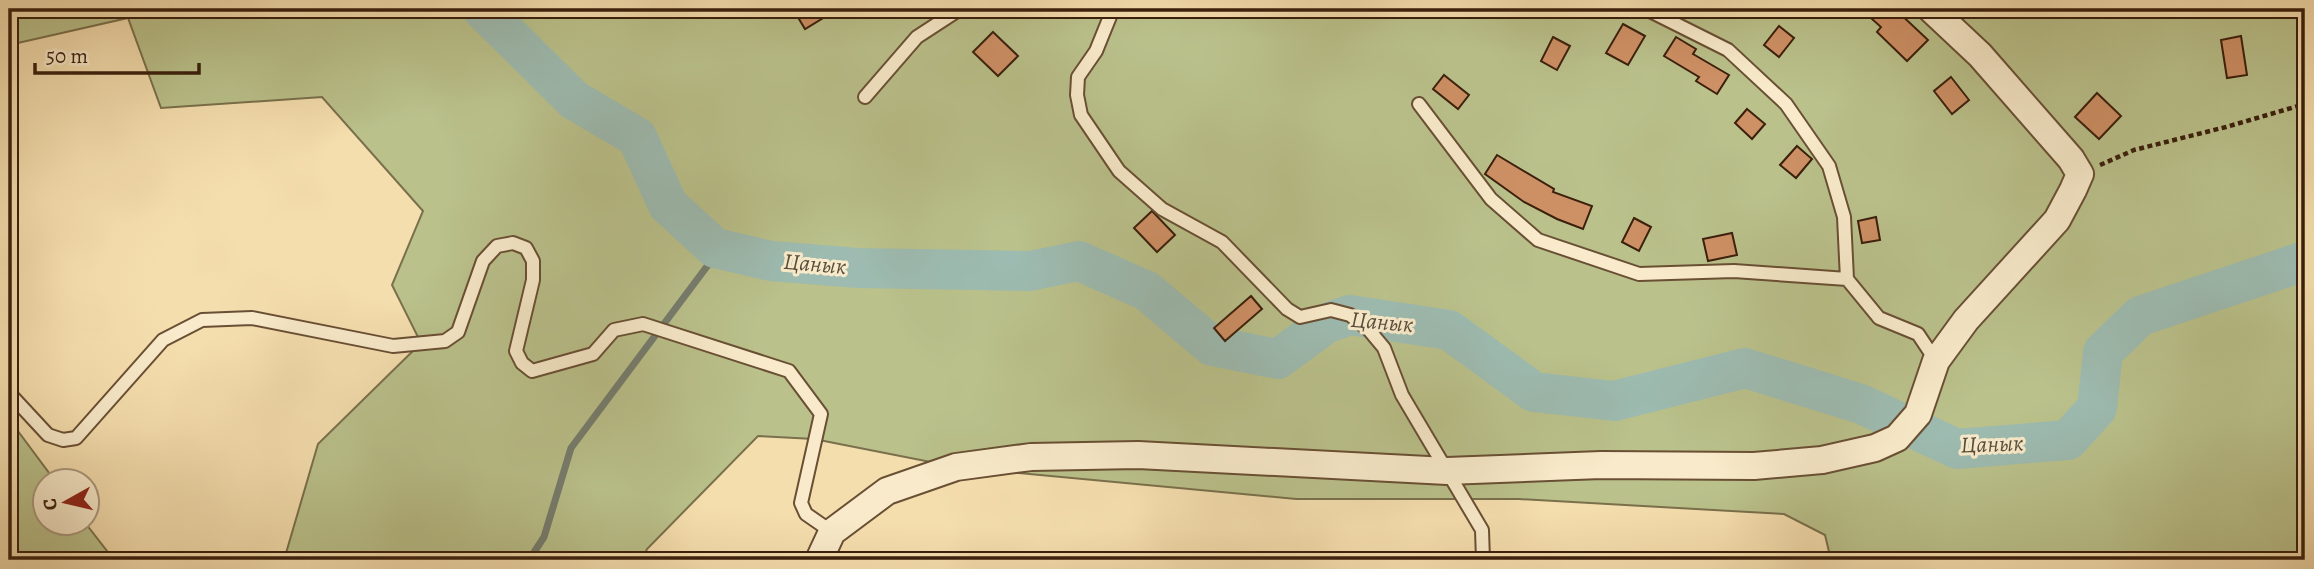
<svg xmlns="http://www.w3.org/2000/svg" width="2314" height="569" font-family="Alegreya,serif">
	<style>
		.green { fill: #bac18b; stroke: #7a704c; stroke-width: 2 }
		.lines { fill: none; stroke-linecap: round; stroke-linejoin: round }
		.stream { stroke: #757d6e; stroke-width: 7 }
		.river { stroke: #9dbbb0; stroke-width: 40 }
		.building { fill: #ce9065; stroke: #3a1f0c; stroke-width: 2 }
		.lane-casing { stroke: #694f34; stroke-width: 16 }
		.street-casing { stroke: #694f34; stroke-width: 30 }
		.path { stroke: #3a1f0c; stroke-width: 4.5; stroke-dasharray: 5 3.5; stroke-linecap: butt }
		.lane { stroke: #f8eaca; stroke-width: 12 }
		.street { stroke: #f8eaca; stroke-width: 26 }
		.labels { text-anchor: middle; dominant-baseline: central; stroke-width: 6; stroke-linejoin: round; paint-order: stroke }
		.water-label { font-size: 23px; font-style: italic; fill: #584e3d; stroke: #f8eaca }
	</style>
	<rect width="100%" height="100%" fill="#f5deae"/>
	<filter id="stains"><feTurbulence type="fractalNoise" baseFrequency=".00286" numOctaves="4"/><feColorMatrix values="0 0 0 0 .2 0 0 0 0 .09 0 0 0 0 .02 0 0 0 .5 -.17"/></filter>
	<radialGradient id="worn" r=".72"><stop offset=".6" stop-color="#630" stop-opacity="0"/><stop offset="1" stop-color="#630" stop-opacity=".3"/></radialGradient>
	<!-- green -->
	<path class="green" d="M 9,9 L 2305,9 L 2305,560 L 1831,560 L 1825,535 L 1784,514 L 1519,499 L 1296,499 L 956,467 L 814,439 L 758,436 L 647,549 L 642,560 L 284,560 L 318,444 L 421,343 L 392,285 L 423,211 L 322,97 L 161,108 L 128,18 L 9,45 Z
		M 9,419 L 55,481 L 46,482 L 46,524 L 86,524 L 114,560 L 9,560 Z"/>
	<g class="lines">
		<!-- stream -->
		<path class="stream" d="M 529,560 L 544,537 L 571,448 L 720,249"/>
		<!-- river -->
		<path class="river" d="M 482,9 L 574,100 L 637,137 L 668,205 L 715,248 L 771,261 L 858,268 L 1030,271 L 1079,261 L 1147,291 L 1212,346 L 1278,359 L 1327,323 L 1350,315 L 1449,330 L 1534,392 L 1614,401 L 1745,368 L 1861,404 L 1957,449 L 2068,440 L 2097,408 L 2103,352 L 2140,316 L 2305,261"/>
	</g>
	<!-- building -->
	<path class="building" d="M 793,9 L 838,9 L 805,29 Z
		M 1861,9 L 1895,9 L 1928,40 L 1907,61 L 1877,32 L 1881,27 Z
		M 1623,24 L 1645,36 L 1628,65 L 1606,53 Z
		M 1779,26 L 1794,38 L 1779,57 L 1764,45 Z
		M 993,32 L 1018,56 L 998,76 L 973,52 Z
		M 2241,36 L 2247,75 L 2227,78 L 2221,40 Z
		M 1553,37 L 1570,46 L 1557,70 L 1541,61 Z
		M 1676,37 L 1696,49 L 1693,54 L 1729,75 L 1717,94 L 1696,81 L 1699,77 L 1664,56 Z
		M 1444,75 L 1469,95 L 1458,109 L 1433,89 Z
		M 1951,77 L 1969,100 L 1952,114 L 1934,91 Z
		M 2097,93 L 2121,116 L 2099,139 L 2075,117 Z
		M 1747,109 L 1765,124 L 1752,139 L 1735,123 Z
		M 1797,146 L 1812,159 L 1796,178 L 1780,165 Z
		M 1497,155 L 1554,189 L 1553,192 L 1592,206 L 1583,229 L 1557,219 L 1524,202 L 1485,174 Z
		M 1152,211 L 1175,235 L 1157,252 L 1134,228 Z
		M 1876,217 L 1880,240 L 1862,243 L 1858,221 Z
		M 1634,218 L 1651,227 L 1639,251 L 1622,242 Z
		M 1732,233 L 1737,255 L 1708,261 L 1703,239 Z
		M 1251,296 L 1262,309 L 1225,341 L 1214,328 Z"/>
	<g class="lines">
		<!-- lane casing -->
		<g class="lane-casing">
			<path id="lane" d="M 1109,9 L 1111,14 L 1096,51 L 1078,77 L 1077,95 L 1081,115 L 1119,171 L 1162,209 L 1222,242 L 1287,309 L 1300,317 L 1331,310 L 1350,315 L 1369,330 L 1384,348 L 1402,395 L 1482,530 L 1483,560
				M 1646,9 L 1728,50 L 1786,104 L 1829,166 L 1844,217 L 1847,279 L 1879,318 L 1918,334 L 1936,361
				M 865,97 L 917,37 L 960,9
				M 1419,104 L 1491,199 L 1538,240 L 1639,274 L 1734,271 L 1847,279
				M 9,393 L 48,435 L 63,440 L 76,438 L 163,340 L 202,320 L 252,318 L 393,346 L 445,341 L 458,332 L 483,261 L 497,246 L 513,243 L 526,248 L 533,261 L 533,280 L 516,351 L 522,363 L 532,371 L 593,354 L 614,330 L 643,324 L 789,371 L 821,414 L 801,503 L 806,514 L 832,532"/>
		</g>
		<!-- street casing -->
		<g class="street-casing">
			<path id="street" d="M 819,560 L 832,532 L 887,491 L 956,467 L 1031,457 L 1138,455 L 1447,471 L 1601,465 L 1754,466 L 1822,460 L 1875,448 L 1897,438 L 1918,414 L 1936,361 L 1966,320 L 2057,220 L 2073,190 L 2080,174 L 2071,159 L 1980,55 L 1931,9"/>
		</g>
		<!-- path -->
		<path class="path" d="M 2100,165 L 2134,150 L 2226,127 L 2305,104"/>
		<!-- lane -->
		<use href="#lane" class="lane"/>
		<!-- street -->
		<use href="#street" class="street"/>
	</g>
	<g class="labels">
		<!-- water labels -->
		<g class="water-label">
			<text transform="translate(815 264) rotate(5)">Цанык</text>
			<text transform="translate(1382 322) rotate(5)">Цанык</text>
			<text transform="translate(1992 444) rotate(-2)">Цанык</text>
		</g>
	</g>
	<!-- margin -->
	<rect width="2314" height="569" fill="none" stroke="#f5deae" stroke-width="35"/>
	<rect x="10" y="10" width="2293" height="548" fill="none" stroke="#3a1f0c" stroke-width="3.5"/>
	<rect x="18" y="18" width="2279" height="534" fill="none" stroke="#3a1f0c" stroke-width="2"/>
	<!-- north arrow -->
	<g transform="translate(66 502) rotate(262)"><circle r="33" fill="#f8eaca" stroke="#ac997e" stroke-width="2"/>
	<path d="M0-5L12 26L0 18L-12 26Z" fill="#8f2418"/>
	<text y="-10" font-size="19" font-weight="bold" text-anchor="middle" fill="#3a1f0c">С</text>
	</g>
	<!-- scale -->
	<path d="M35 63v10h164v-10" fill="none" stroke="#3a1f0c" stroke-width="3.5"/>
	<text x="46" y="63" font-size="21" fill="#3a1f0c" stroke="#f8eaca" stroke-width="5" paint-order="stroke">50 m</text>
	<rect width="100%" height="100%" filter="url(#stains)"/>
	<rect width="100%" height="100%" fill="url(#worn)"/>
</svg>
